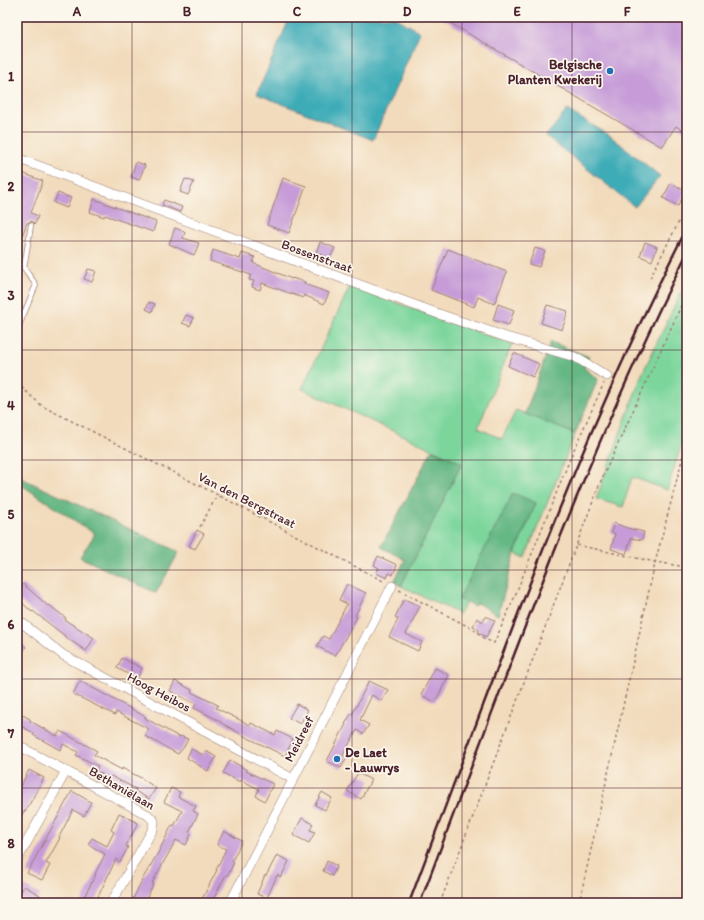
<svg xmlns="http://www.w3.org/2000/svg" width="704" height="920" font-family="Itim,sans-serif">
	<style>
		.green { fill: #7cd69c; stroke: #637a64 }
		.forest { fill: #65b784; stroke: #586b58 }
		.water { fill: #3cacb7; stroke: #436671 }
		.building { fill: #c69bd8 }
		.lines { fill: none; stroke-linecap: round; stroke-linejoin: round }
		.service-casing { stroke: #9e7d74; stroke-width: 6 }
		.minor-casing { stroke: #9e7d74; stroke-width: 10 }
		.path { stroke: #9e7d74; stroke-width: 1.5; stroke-dasharray: 3 3; stroke-linecap: butt }
		.service { stroke: #fff; stroke-width: 4.5 }
		.minor { stroke: #fff; stroke-width: 9 }
		.rail { stroke: #4a1f2b; stroke-width: 2.5 }
		.grid { fill: none; stroke: #4a1f2b; stroke-width: 1; stroke-opacity: 0.55 }
		.poi-dot { fill: #1f6fb2; stroke: #fbf7ec; stroke-width: 1.5 }
		.labels { text-anchor: middle; dominant-baseline: central; stroke-width: 3.5; stroke-linejoin: round; paint-order: stroke }
		.poi-label { font-size: 13px; font-weight: bold; fill: #4a1f2b; stroke: #fbf7ec; text-anchor: end }
		.street-label { font-size: 13px; fill: #4a1f2b; stroke: #fbf7ec }
		.neatline { fill: none; stroke: #4a1f2b; stroke-width: 1.5 }
		.grid-label { font-size: 13px; text-anchor: middle; font-weight: bold; fill: #4a1f2b }
	</style>
	<rect width="100%" height="100%" fill="#fbf7ec"/>
	<filter id="ink" filterUnits="userSpaceOnUse"><feTurbulence type="fractalNoise" baseFrequency=".025" numOctaves="2"/><feDisplacementMap in="SourceGraphic" scale="8" xChannelSelector="R" yChannelSelector="G"/><feConvolveMatrix kernelMatrix="1 2 1 2 8 2 1 2 1" color-interpolation-filters="sRGB"/></filter>
	<filter id="wash" filterUnits="userSpaceOnUse"><feTurbulence type="fractalNoise" baseFrequency=".012" numOctaves="4" result="noise"/><feDisplacementMap in="SourceGraphic" scale="16" xChannelSelector="R" yChannelSelector="G"/><feGaussianBlur stdDeviation="0.9" result="paint"/><feColorMatrix in="noise" values="0 0 0 0 0 0 0 0 0 0 0 0 0 0 0 0 0 1.4 0 .05"/><feComposite in="paint" operator="in"/></filter>
	<g filter="url(#wash)">
		<rect width="100%" height="100%" fill="#f2dbbc"/>
		<!-- green -->
		<path class="green" d="M 687,280 L 687,428 L 667,490 L 632,477 L 623,507 L 596,499 L 642,374 Z
			M 350,286 L 512,344 L 478,428 L 502,439 L 516,410 L 575,434 L 525,558 L 515,553 L 536,503 L 459,599 L 466,602 L 460,614 L 401,586 L 462,463 L 302,389 Z"/>
		<!-- forest -->
		<path class="forest" d="M 551,342 L 589,357 L 584,368 L 598,379 L 575,434 L 525,414 Z
			M 432,450 L 462,463 L 401,586 L 394,582 L 405,560 L 381,547 Z
			M 19,477 L 179,552 L 156,593 L 80,557 L 95,534 L 17,482 Z
			M 513,493 L 536,503 L 515,553 L 498,615 L 477,603 L 474,606 L 459,599 Z"/>
		<!-- water -->
		<path class="water" d="M 290,17 L 395,17 L 420,32 L 373,140 L 257,94 Z
			M 567,110 L 609,135 L 660,176 L 635,207 L 546,136 Z"/>
		<g id="blocks">
			<!-- building -->
			<path class="building" d="M 440,17 L 687,17 L 687,133 L 676,126 L 662,147 Z
				M 136,162 L 145,165 L 139,180 L 131,177 Z
				M 17,171 L 43,181 L 31,213 L 38,216 L 35,224 L 32,221 L 27,223 L 18,246 Z
				M 283,178 L 306,186 L 289,233 L 267,225 Z
				M 185,179 L 194,182 L 188,195 L 180,192 Z
				M 671,183 L 686,191 L 678,206 L 663,198 Z
				M 58,193 L 71,198 L 67,208 L 54,203 Z
				M 94,199 L 156,222 L 153,232 L 105,215 L 104,217 L 90,212 Z
				M 164,200 L 182,207 L 180,212 L 162,205 Z
				M 175,228 L 185,232 L 183,238 L 199,243 L 194,255 L 169,244 Z
				M 320,242 L 335,248 L 330,258 L 316,253 Z
				M 645,242 L 657,247 L 652,261 L 640,256 Z
				M 535,248 L 545,251 L 539,267 L 529,264 Z
				M 448,249 L 507,272 L 494,304 L 478,297 L 474,307 L 431,290 Z
				M 213,250 L 240,259 L 242,253 L 255,257 L 253,263 L 292,279 L 292,278 L 305,282 L 304,284 L 329,293 L 324,304 L 304,295 L 303,298 L 262,283 L 260,290 L 252,287 L 254,281 L 249,280 L 251,275 L 210,261 Z
				M 88,269 L 96,271 L 92,282 L 84,279 Z
				M 149,302 L 155,304 L 152,312 L 146,309 Z
				M 498,304 L 514,310 L 509,325 L 493,320 Z
				M 547,305 L 568,311 L 562,330 L 541,323 Z
				M 186,315 L 194,318 L 190,326 L 182,323 Z
				M 514,353 L 539,364 L 533,377 L 508,366 Z
				M 614,523 L 627,528 L 644,532 L 642,540 L 631,538 L 626,554 L 611,549 L 615,534 L 611,532 Z
				M 197,530 L 204,534 L 195,549 L 189,546 Z
				M 378,556 L 397,565 L 393,575 L 389,573 L 387,578 L 376,573 L 379,568 L 374,565 Z
				M 23,584 L 48,606 L 49,605 L 66,618 L 65,620 L 94,638 L 86,651 L 64,636 L 65,636 L 33,611 L 32,612 L 17,598 L 17,591 Z
				M 347,584 L 366,593 L 355,616 L 357,617 L 335,656 L 317,646 L 323,636 L 329,639 L 347,604 L 339,600 Z
				M 404,599 L 420,606 L 406,634 L 422,642 L 418,651 L 389,637 L 398,619 L 395,617 Z
				M 486,616 L 495,621 L 486,637 L 478,632 L 479,630 L 473,626 L 477,618 L 483,622 Z
				M 17,639 L 26,647 L 17,658 Z
				M 122,658 L 142,668 L 137,679 L 117,668 Z
				M 435,668 L 449,675 L 435,702 L 421,695 Z
				M 80,681 L 146,717 L 145,718 L 179,737 L 180,736 L 188,739 L 184,747 L 178,754 L 145,736 L 149,729 L 116,712 L 115,715 L 73,694 Z
				M 175,681 L 192,690 L 191,692 L 218,705 L 216,708 L 250,725 L 251,723 L 275,735 L 277,731 L 293,739 L 285,756 L 244,736 L 220,722 L 220,721 L 194,708 L 196,704 L 170,691 Z
				M 369,681 L 388,690 L 382,701 L 372,695 L 360,720 L 369,725 L 363,734 L 357,730 L 343,755 L 347,758 L 341,768 L 327,761 L 346,724 L 345,724 L 351,714 L 352,715 Z
				M 297,704 L 308,710 L 300,724 L 289,718 Z
				M 17,712 L 30,719 L 30,721 L 57,736 L 60,731 L 97,751 L 94,755 L 122,770 L 122,768 L 141,778 L 156,788 L 149,799 L 135,791 L 136,789 L 111,776 L 109,778 L 96,771 L 98,766 L 76,755 L 78,752 L 63,744 L 60,750 L 33,735 L 34,733 L 17,724 Z
				M 191,749 L 203,755 L 206,751 L 216,757 L 208,771 L 187,758 Z
				M 230,760 L 247,770 L 246,771 L 273,784 L 265,801 L 256,796 L 259,789 L 241,780 L 240,782 L 223,773 Z
				M 29,770 L 44,778 L 25,812 L 24,811 L 17,824 L 17,788 L 19,789 Z
				M 358,773 L 371,780 L 361,799 L 347,791 Z
				M 171,788 L 180,792 L 178,797 L 196,806 L 193,811 L 198,814 L 189,832 L 191,834 L 186,845 L 176,840 L 152,883 L 154,883 L 144,903 L 131,903 L 143,878 L 158,853 L 172,825 L 174,826 L 182,811 L 164,802 Z
				M 72,791 L 91,802 L 84,816 L 73,810 L 59,837 L 60,838 L 46,863 L 50,865 L 42,880 L 27,873 Z
				M 322,792 L 332,798 L 325,810 L 315,805 Z
				M 119,813 L 138,823 L 126,846 L 128,847 L 120,862 L 116,859 L 95,903 L 81,903 L 96,874 L 95,874 L 105,854 L 88,844 L 92,838 L 107,846 L 114,832 L 111,830 Z
				M 302,818 L 313,824 L 310,830 L 315,832 L 309,843 L 293,835 Z
				M 224,831 L 242,841 L 232,861 L 234,862 L 228,875 L 226,875 L 211,903 L 200,903 L 217,870 L 216,870 L 226,849 L 217,845 Z
				M 277,855 L 289,861 L 281,877 L 277,875 L 267,898 L 257,894 L 265,875 L 266,876 Z
				M 327,861 L 337,866 L 332,876 L 323,871 Z
				M 24,886 L 40,895 L 36,903 L 29,903 L 18,897 Z"/>
		</g>
	</g>
	<g filter="url(#ink)">
		<use href="#blocks" fill-opacity="0" stroke="#9e7d74" stroke-width="1"/>
		<g class="lines">
			<!-- service casing -->
			<g class="service-casing">
				<path id="service" d="M 17,330 L 36,285 L 24,268 L 31,225"/>
			</g>
			<!-- minor casing -->
			<g class="minor-casing">
				<path id="minor" d="M 17,158 L 436,313 L 506,337 L 575,357 L 607,376
					M 17,619 L 63,655 L 293,779
					M 17,745 L 148,815 L 154,821 L 153,829 L 111,903
					M 17,860 L 66,771
					M 230,903 L 392,586"/>
			</g>
			<!-- path -->
			<path class="path" d="M 650,278 L 687,206
				M 17,383 L 42,406 L 220,496 L 385,582
				M 200,527 L 215,499 L 220,496
				M 577,545 L 655,562 L 687,567
				M 399,590 L 473,629 L 485,639 L 494,643 L 512,603 L 572,454 L 604,383
				M 440,903 L 600,483 L 687,293
				M 579,903 L 656,559 L 687,441"/>
			<!-- service -->
			<use href="#service" class="service"/>
			<!-- minor -->
			<use href="#minor" class="minor"/>
			<!-- rail -->
			<path class="rail" d="M 409,903 C 495,676 575,445 687,228
				M 420,903 C 503,684 582,463 687,253"/>
		</g>
	</g>
	<!-- grid -->
	<path class="grid" d="M 132,17 L 132,903M 242,17 L 242,903M 352,17 L 352,903M 462,17 L 462,903M 572,17 L 572,903M 17,132 L 687,132M 17,241 L 687,241M 17,350 L 687,350M 17,460 L 687,460M 17,570 L 687,570M 17,679 L 687,679M 17,788 L 687,788"/>
	<!-- markers -->
	<g class="poi-dot">
		<circle cx="610" cy="71" r="4"/>
		<circle cx="337" cy="759" r="4"/>
	</g>
	<g class="labels">
		<!-- poi labels -->
		<g class="poi-label">
			<text x="602" y="64">Belgische<tspan x="602" dy="15">Planten Kwekerij</tspan></text>
			<text x="345" y="752" text-anchor="start">De Laet<tspan x="345" dy="15">- Lauwrys</tspan></text>
		</g>
		<!-- street labels -->
		<g class="street-label">
			<text transform="translate(317 256) rotate(20)">Bossenstraat</text>
			<text transform="translate(247 500) rotate(27)">Van den Bergstraat</text>
			<text transform="translate(159 692) rotate(28)">Hoog Heibos</text>
			<text transform="translate(299 739) rotate(-63)">Meidreef</text>
			<text transform="translate(122 788) rotate(30)">Bethaniëlaan</text>
		</g>
	</g>
	<!-- margin -->
	<rect width="704" height="920" fill="none" stroke="#fbf7ec" stroke-width="44"/>
	<rect x="22" y="22" width="660" height="876" class="neatline"/>
	<g class="grid-label">
		<text x="77" y="16">A</text>
		<text x="187" y="16">B</text>
		<text x="297" y="16">C</text>
		<text x="407" y="16">D</text>
		<text x="517" y="16">E</text>
		<text x="627" y="16">F</text>
		<text x="11" y="81">1</text>
		<text x="11" y="191">2</text>
		<text x="11" y="300">3</text>
		<text x="11" y="410">4</text>
		<text x="11" y="519">5</text>
		<text x="11" y="629">6</text>
		<text x="11" y="738">7</text>
		<text x="11" y="848">8</text>
	</g>
</svg>
